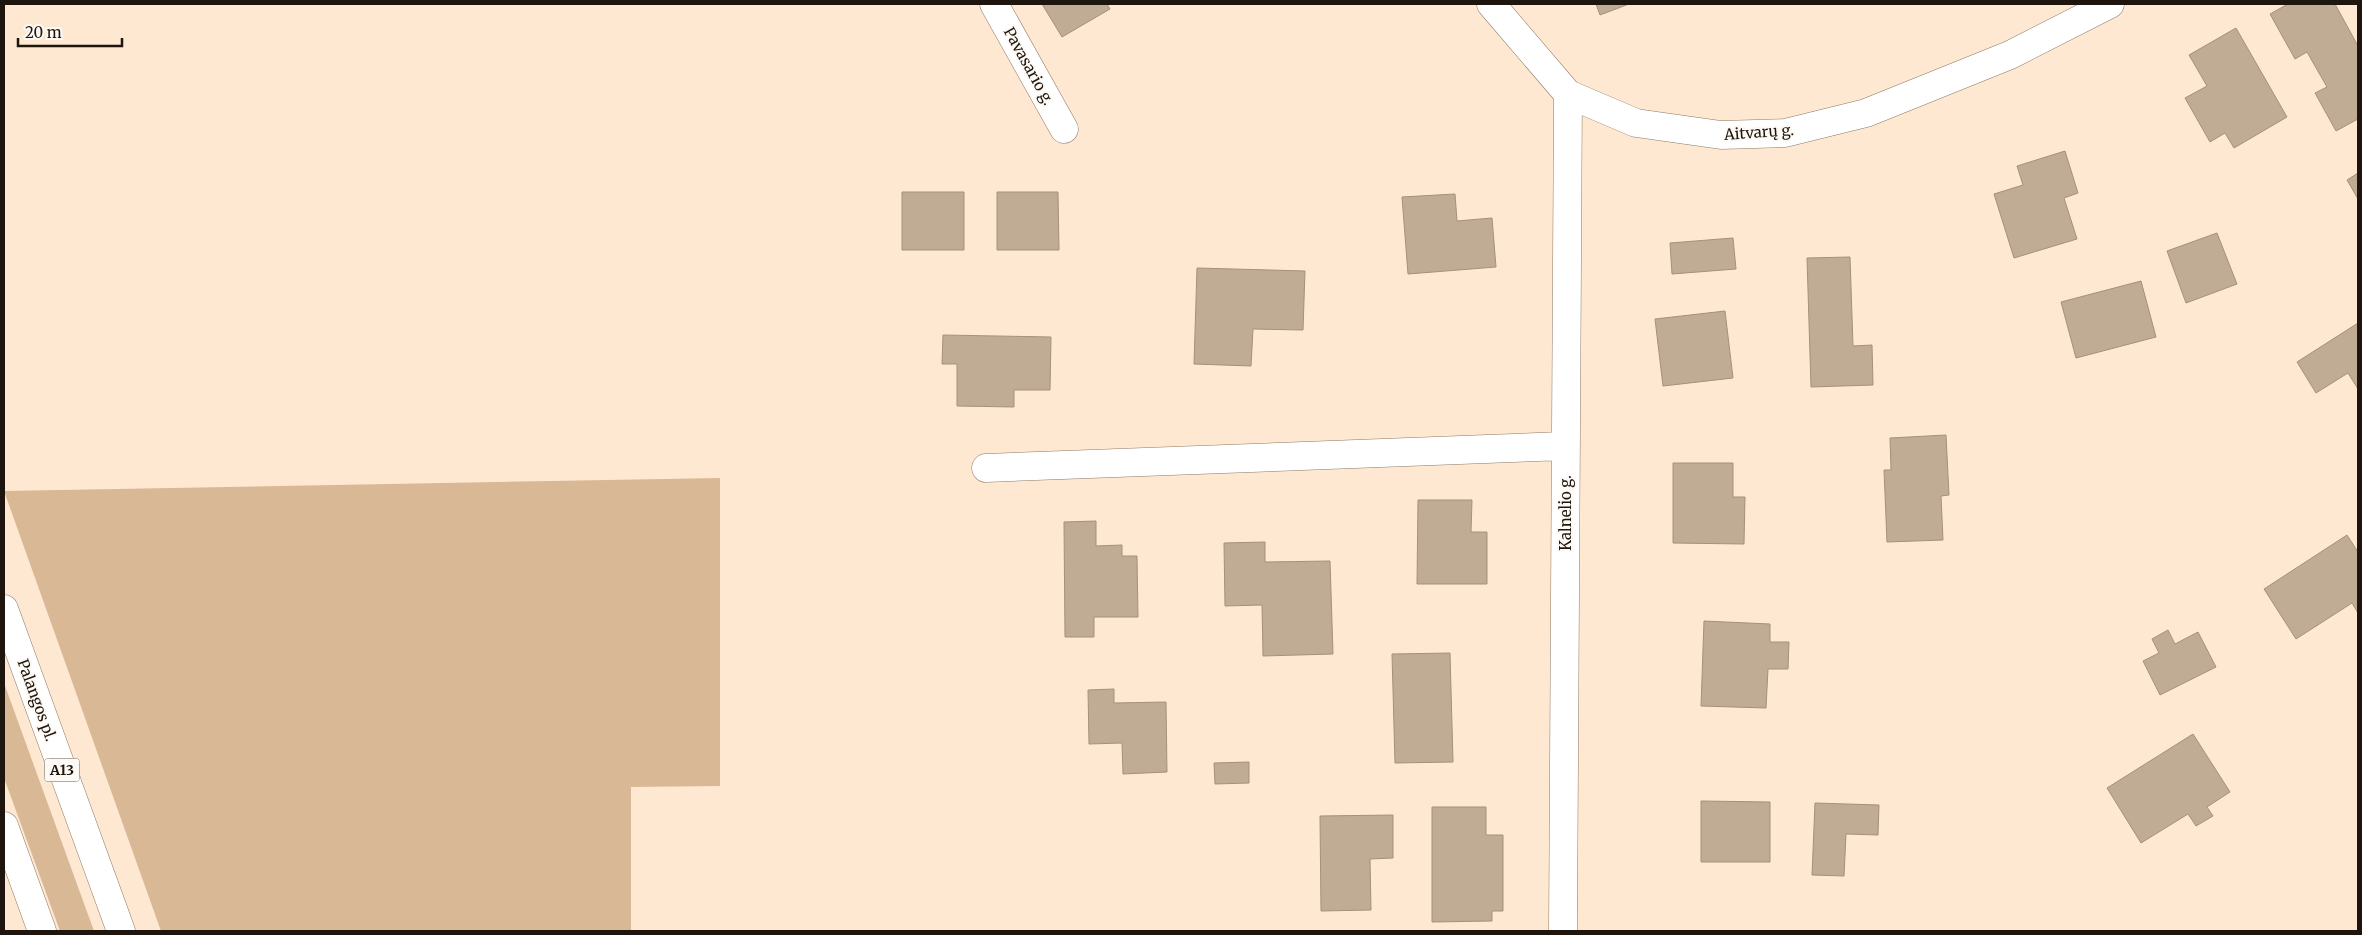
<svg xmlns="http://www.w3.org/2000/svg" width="2362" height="935" font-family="Merriweather,serif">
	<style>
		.green { fill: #d9b895 }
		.building { fill: #c0ac95; stroke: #a4917b }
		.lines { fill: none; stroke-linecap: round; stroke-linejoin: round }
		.minor-casing { stroke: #8e7a65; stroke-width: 29 }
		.trunk-casing { stroke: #8e7a65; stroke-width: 29 }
		.minor { stroke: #fff; stroke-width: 28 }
		.trunk { stroke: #fff; stroke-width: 28 }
		.labels { text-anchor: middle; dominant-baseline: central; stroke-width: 4; stroke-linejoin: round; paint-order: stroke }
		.shield { fill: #fdf9f4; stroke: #615a53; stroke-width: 1 }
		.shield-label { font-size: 14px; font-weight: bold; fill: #1e160e }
		.street-label { font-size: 15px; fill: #1e160e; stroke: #fdf9f4 }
	</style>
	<rect width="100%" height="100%" fill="#fee8d1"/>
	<!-- green -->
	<path class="green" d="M 720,478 L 720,786 L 631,787 L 631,931 L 161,931 L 4,491 Z
		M 4,683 L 94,931 L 60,931 L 4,778 Z"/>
	<!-- building -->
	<path class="building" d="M 1042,4 L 1107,4 L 1110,9 L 1062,37 Z
		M 1596,4 L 1629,4 L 1600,15 Z
		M 2288,4 L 2335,4 L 2358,46 L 2358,119 L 2336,131 L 2315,93 L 2327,87 L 2307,52 L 2295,59 L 2270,14 Z
		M 2236,28 L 2287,117 L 2234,148 L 2225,133 L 2210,142 L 2185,98 L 2207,86 L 2189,55 Z
		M 2065,151 L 2078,193 L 2064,198 L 2077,239 L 2014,258 L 1994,194 L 2023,185 L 2017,166 Z
		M 2358,173 L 2358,199 L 2347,180 Z
		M 902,192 L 964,192 L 964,250 L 902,250 Z
		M 997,192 L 1058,192 L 1059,250 L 997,250 Z
		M 1455,194 L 1457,221 L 1492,218 L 1496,267 L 1408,274 L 1402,197 Z
		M 2217,233 L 2237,284 L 2186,303 L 2167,251 Z
		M 1733,238 L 1736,269 L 1672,274 L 1670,243 Z
		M 1850,257 L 1853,346 L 1872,345 L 1873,385 L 1811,387 L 1807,258 Z
		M 1197,268 L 1305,271 L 1303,330 L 1253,329 L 1251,366 L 1194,364 Z
		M 2141,281 L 2156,337 L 2076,358 L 2061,302 Z
		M 1725,311 L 1733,378 L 1663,386 L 1655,319 Z
		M 2358,323 L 2358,389 L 2348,373 L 2316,393 L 2297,362 Z
		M 943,335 L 1051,337 L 1050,390 L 1014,390 L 1014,407 L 957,406 L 957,364 L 942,364 Z
		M 1946,435 L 1949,495 L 1941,496 L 1943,540 L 1887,542 L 1884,470 L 1891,470 L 1890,438 Z
		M 1673,463 L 1733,463 L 1733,497 L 1745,497 L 1744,544 L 1673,543 Z
		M 1418,500 L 1472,500 L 1471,532 L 1487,532 L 1487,584 L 1417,584 Z
		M 1096,521 L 1096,546 L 1122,545 L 1122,556 L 1137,556 L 1138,617 L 1094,617 L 1094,637 L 1065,637 L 1064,522 Z
		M 2347,535 L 2358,552 L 2358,613 L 2352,603 L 2296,639 L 2264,589 Z
		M 1265,542 L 1265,562 L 1330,561 L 1333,654 L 1263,656 L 1262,605 L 1225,606 L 1224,543 Z
		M 1704,621 L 1770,624 L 1770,642 L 1789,642 L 1788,669 L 1768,669 L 1766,708 L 1701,706 Z
		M 2168,630 L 2175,644 L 2198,632 L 2216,667 L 2160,695 L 2143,661 L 2159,653 L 2152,639 Z
		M 1450,653 L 1453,762 L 1395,763 L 1392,654 Z
		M 1114,689 L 1114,703 L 1166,702 L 1167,772 L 1123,774 L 1122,743 L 1089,744 L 1088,690 Z
		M 2193,734 L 2230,792 L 2207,807 L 2213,816 L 2196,826 L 2188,814 L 2141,843 L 2107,788 Z
		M 1249,762 L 1249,783 L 1215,784 L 1214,763 Z
		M 1701,801 L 1770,802 L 1770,862 L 1701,862 Z
		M 1815,803 L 1879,805 L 1878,835 L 1846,834 L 1844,876 L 1812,875 Z
		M 1432,807 L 1486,807 L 1486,835 L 1503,835 L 1503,911 L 1492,911 L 1492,921 L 1432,922 Z
		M 1393,815 L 1393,858 L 1370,859 L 1371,910 L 1321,911 L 1320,816 Z"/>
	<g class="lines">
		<!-- minor casing -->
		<g class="minor-casing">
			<path id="minor" d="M 994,4 L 1064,129
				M 1491,4 L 1568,94 L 1636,123 L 1721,135 L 1785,133 L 1866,113 L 2010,55 L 2110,4
				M 986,468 L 1566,446
				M 1563,931 L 1568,94"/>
		</g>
		<!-- trunk casing -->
		<g class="trunk-casing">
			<path id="trunk" d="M 4,609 L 121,931
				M 4,826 L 42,931"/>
		</g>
		<!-- minor -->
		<use href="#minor" class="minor"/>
		<!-- trunk -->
		<use href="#trunk" class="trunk"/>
	</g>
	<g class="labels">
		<!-- shield labels -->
		<rect class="shield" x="44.5" y="758.5" width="35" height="23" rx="4"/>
		<g class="shield-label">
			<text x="62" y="770">A13</text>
		</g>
		<!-- street labels -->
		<g class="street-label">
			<text transform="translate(1029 66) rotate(61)">Pavasario g.</text>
			<text transform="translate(1759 132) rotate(-4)">Aitvarų g.</text>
			<text transform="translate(1565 513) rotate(-90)">Kalnelio g.</text>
			<text transform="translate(37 700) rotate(70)">Palangos pl.</text>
		</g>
	</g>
	<!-- border -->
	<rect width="2362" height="935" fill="none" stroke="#1e160e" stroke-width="10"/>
	<!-- scale -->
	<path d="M18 38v8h104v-8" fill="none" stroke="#1e160e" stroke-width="2.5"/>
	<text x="25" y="38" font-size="15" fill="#1e160e" stroke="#fdf9f4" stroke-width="4" paint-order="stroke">20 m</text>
</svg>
